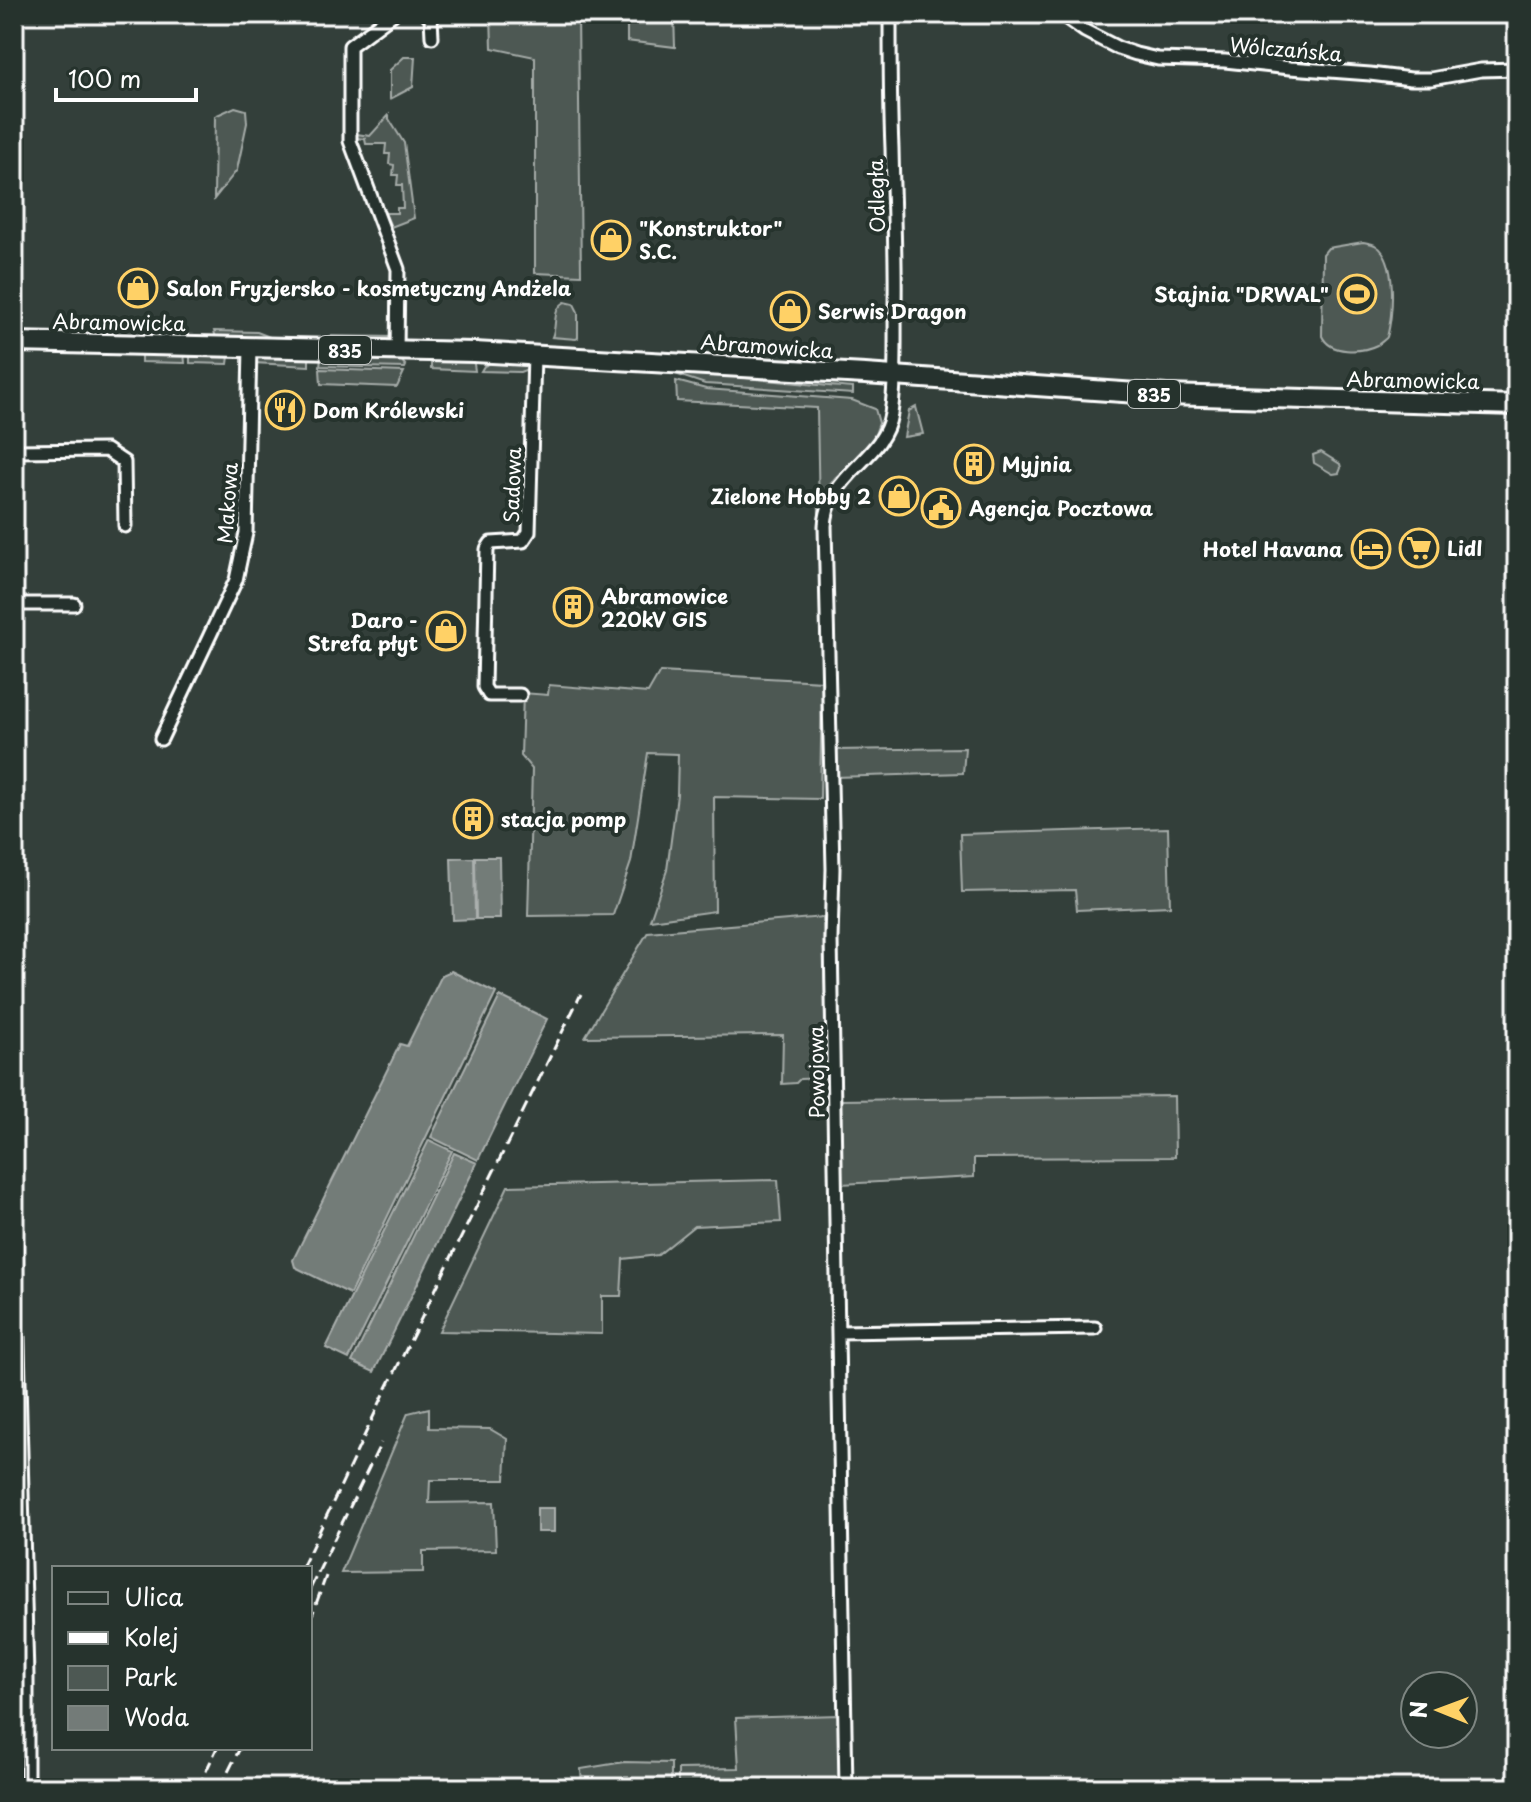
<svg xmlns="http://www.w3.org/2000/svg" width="1531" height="1802" font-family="'Playpen Sans',sans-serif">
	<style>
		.green { fill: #4d5853; stroke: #a6aca9; stroke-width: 2 }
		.water { fill: #737b78; stroke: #abb0ae; stroke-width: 2 }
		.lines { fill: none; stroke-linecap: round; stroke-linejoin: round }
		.street-casing { stroke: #fff; stroke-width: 17 }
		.primary-casing { stroke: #fff; stroke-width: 24 }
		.street { stroke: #26332d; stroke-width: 11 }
		.primary { stroke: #26332d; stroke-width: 18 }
		.rail { stroke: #fff; stroke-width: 3; stroke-dasharray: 12 6; stroke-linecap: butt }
		.labels { text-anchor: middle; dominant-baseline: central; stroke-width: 8; stroke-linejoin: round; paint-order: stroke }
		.shield { fill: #26332d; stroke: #bec2c0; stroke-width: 2 }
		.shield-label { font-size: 18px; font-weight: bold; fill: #fff }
		.street-label { font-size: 20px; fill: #fff; stroke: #26332d }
		.poi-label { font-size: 20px; font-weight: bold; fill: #fff; stroke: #26332d; text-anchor: start }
	</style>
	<rect width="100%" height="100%" fill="#333f3a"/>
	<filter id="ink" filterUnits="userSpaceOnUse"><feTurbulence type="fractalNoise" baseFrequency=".0125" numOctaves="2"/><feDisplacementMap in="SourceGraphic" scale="16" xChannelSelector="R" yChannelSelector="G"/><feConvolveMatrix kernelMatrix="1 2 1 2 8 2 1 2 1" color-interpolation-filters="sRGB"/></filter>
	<g filter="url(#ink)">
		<!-- green -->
		<path class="green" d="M 491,14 L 578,14 L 581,275 L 535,273 L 535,57 L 492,48 Z
			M 627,14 L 674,14 L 675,47 L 627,41 Z
			M 404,57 L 415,57 L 413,87 L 390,99 L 390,70 Z
			M 235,107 L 246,110 L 247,123 L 237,170 L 214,199 L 215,116 Z
			M 389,115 L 389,119 L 404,143 L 414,218 L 391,227 L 385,213 L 397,213 L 397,208 L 403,208 L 402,185 L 397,185 L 398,175 L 393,175 L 394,165 L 389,164 L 390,154 L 385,154 L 386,144 L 366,144 L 365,139 L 356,138 L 356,134 L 370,136 Z
			M 1363,242 C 1367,243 1371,243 1375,245 C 1398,258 1393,316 1387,337 C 1387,338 1378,345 1377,345 C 1361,353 1330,354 1322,336 L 1323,254 L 1328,248 Z
			M 565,302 L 574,304 L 578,312 L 578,338 L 576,339 L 552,337 C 558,324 551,310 565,302 Z
			M 214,331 L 257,332 L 275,339 L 216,338 Z
			M 329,336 L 395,337 L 391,342 L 329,340 Z
			M 143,352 L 184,353 L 185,363 L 141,362 L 141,354 Z
			M 227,354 L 229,356 L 228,364 L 190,363 L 190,355 Z
			M 261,355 L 307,356 L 309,359 L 309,366 L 254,363 L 255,359 Z
			M 321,357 L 400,359 L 406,366 L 405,368 L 320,366 Z
			M 433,360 L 471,361 L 474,364 L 475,371 L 431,369 L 431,362 Z
			M 491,363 L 527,365 L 528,369 L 520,372 L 481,371 L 484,366 Z
			M 320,369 L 404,372 L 397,387 L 321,384 Z
			M 683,373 C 740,376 796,384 853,388 L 853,394 L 722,385 L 705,384 L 678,375 Z
			M 676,381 L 706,389 L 852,400 L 875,409 L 879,423 L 872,443 L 835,478 L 827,489 L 819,517 L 817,408 L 677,401 Z
			M 916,407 L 923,434 L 904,437 L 909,411 Z
			M 1321,452 L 1340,464 L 1341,468 L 1339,473 L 1333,474 L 1314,463 L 1313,455 Z
			M 660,672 L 822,681 L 820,799 L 714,797 L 715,911 L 650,920 L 667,870 L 677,795 L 678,754 L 648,753 L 631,862 L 613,915 L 528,916 L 532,769 L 521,756 L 523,693 L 548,695 L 549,685 L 648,693 Z
			M 965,748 L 963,773 L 835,777 L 836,750 Z
			M 1168,828 L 1170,906 L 1077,910 L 1075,890 L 962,892 L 960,834 Z
			M 823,917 L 827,1078 L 800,1079 L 796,1083 L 782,1084 L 783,1035 L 585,1037 L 648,932 Z
			M 1174,1096 L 1175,1157 L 974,1158 L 974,1177 L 841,1184 L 840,1100 Z
			M 778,1180 L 781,1222 L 694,1226 L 658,1255 L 623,1259 L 621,1296 L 602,1296 L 602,1334 L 439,1331 L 508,1186 Z
			M 429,1408 L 429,1428 L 490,1429 L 507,1439 L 505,1480 L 430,1480 L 429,1503 L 494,1502 L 496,1550 L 423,1551 L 423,1572 L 341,1573 L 408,1413 Z
			M 839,1715 L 839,1788 L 678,1788 L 678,1769 L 739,1768 L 736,1718 Z
			M 624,1762 L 671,1763 L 671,1788 L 582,1788 L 581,1769 Z"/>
		<!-- water -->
		<path class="water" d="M 474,857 L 475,919 L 453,920 L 451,858 Z
			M 475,857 L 499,857 L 500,919 L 476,919 Z
			M 451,971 L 496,993 L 350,1294 L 295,1267 L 293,1260 L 400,1044 L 407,1046 L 442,975 Z
			M 500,996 L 547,1019 L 478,1160 L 431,1137 Z
			M 429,1140 L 452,1151 L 349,1359 L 326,1348 Z
			M 454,1153 L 477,1163 L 374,1372 L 352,1362 Z
			M 537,1508 L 554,1508 L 554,1532 L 537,1532 Z"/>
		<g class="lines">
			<!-- street casing -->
			<g class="street-casing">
				<path id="street" d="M 393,14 L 350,46 L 350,141 L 398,269 L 397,351
					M 427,14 L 431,18 L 432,37
					M 1061,14 L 1085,31 L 1118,48 L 1136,54 L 1158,59 L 1225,61 L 1290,68 L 1370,74 L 1411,79 L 1431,79 L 1481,70 L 1517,69
					M 14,451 L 106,450 L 124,462 L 125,526
					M 14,604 L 74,604
					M 520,695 L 489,695 L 484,687 L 487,549 L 491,543 L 523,541 L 529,532 L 534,355
					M 161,739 L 236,580 L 246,533 L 250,347
					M 14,1198 L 27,1675 L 27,1788
					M 838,1332 L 1095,1328
					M 846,1788 L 831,939 L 833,869 L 825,526 C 828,472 883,461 891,414 C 896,379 895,341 895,305 C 896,252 893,200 892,148 C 890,103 890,58 890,14"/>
			</g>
			<!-- primary casing -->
			<g class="primary-casing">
				<path id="primary" d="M 14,342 L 474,352 L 865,374 L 1166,395 L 1517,405"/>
			</g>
			<!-- street -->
			<use href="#street" class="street"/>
			<!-- primary -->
			<use href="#primary" class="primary"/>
			<!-- rail -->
			<path class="rail" d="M 302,1568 L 384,1394 L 581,994
				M 310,1589 L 381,1443
				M 310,1621 L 326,1576
				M 198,1788 L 217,1748
				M 220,1788 L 240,1748"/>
		</g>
	</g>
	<!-- icons -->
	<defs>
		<g id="shop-ring" transform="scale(2)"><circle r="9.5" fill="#26332d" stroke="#ffd166" stroke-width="1.5"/><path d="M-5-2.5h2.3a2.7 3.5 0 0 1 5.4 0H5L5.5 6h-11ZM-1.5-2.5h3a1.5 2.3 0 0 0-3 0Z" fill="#ffd166"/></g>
		<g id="stadium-ring" transform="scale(2)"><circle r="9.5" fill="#26332d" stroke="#ffd166" stroke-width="1.5"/><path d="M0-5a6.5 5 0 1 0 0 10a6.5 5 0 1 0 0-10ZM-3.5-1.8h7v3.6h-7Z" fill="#ffd166"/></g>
		<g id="restaurant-ring" transform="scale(2)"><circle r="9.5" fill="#26332d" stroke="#ffd166" stroke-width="1.5"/><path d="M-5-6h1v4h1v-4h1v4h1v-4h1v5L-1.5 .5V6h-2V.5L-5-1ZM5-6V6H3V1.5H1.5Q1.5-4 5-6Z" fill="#ffd166"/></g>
		<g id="building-ring" transform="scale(2)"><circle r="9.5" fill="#26332d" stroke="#ffd166" stroke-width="1.5"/><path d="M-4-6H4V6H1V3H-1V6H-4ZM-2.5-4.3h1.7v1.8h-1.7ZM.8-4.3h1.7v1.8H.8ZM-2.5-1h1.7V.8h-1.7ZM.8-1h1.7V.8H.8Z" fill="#ffd166"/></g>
		<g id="civic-ring" transform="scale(2)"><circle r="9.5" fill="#26332d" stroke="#ffd166" stroke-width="1.5"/><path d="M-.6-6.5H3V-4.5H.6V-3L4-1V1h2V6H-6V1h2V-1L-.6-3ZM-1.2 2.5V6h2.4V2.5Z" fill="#ffd166"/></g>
		<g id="supermarket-ring" transform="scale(2)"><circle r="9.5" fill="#26332d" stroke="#ffd166" stroke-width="1.5"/><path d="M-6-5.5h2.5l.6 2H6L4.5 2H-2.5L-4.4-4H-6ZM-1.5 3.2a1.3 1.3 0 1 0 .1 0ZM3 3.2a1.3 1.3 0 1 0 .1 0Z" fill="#ffd166"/></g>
		<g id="hotel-ring" transform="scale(2)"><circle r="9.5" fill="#26332d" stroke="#ffd166" stroke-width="1.5"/><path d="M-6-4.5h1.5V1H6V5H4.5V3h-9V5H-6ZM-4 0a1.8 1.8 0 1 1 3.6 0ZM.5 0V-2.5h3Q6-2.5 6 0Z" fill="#ffd166"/></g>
	</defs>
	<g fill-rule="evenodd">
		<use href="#shop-ring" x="611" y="240"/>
		<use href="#shop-ring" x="138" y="288"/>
		<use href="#stadium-ring" x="1357" y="294"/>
		<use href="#shop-ring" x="790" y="311"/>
		<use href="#restaurant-ring" x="285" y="410"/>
		<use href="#building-ring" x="974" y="464"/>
		<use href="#shop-ring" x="899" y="496"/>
		<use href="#civic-ring" x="941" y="508"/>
		<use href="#supermarket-ring" x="1419" y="548"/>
		<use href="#hotel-ring" x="1371" y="549"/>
		<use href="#building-ring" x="573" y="607"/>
		<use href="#shop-ring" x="446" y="631"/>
		<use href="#building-ring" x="473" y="819"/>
	</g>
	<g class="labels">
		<!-- shield labels -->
		<g class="shield">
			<rect x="319" y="336" width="52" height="28" rx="6"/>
			<rect x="1128" y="380" width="52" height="28" rx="6"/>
		</g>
		<g class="shield-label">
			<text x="345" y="350">835</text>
			<text x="1154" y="394">835</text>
		</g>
		<!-- street labels -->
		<g class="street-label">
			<text transform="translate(1286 49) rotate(5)">Wólczańska</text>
			<text transform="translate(876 196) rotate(-92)">Odległa</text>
			<text transform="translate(119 322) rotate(1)">Abramowicka</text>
			<text transform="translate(767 346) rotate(4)">Abramowicka</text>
			<text transform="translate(1413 380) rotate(1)">Abramowicka</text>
			<text transform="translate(512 485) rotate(-88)">Sadowa</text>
			<text transform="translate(227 503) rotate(-86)">Makowa</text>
			<text transform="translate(816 1072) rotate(-91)">Powojowa</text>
		</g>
		<!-- poi labels -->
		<g class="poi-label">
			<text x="639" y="228">"Konstruktor"<tspan x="639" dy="23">S.C.</tspan></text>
			<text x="166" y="288">Salon Fryzjersko - kosmetyczny Andżela</text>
			<text x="1329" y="294" text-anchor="end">Stajnia "DRWAL"</text>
			<text x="818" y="311">Serwis Dragon</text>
			<text x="313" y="410">Dom Królewski</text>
			<text x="1002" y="464">Myjnia</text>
			<text x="871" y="496" text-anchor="end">Zielone Hobby 2</text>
			<text x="969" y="508">Agencja Pocztowa</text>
			<text x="1447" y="548">Lidl</text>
			<text x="1343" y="549" text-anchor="end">Hotel Havana</text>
			<text x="601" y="596">Abramowice<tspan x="601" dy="23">220kV GIS</tspan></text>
			<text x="418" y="620" text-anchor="end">Daro -<tspan x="418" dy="23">Strefa płyt</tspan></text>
			<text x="501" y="819">stacja pomp</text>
		</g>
	</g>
	<!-- margin -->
	<rect width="1531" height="1802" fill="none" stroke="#26332d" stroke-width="48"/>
	<rect x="24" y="24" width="1483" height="1754" fill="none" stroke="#fff" stroke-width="3" filter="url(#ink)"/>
	<!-- legend -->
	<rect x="52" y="1566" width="260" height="184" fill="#26332d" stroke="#7d8581" stroke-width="2"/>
	<rect x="68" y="1592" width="40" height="12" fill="#26332d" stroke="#7d8581" stroke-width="2"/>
	<text x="124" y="1606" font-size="24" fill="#ffffff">Ulica</text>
	<rect x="68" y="1632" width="40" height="12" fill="#ffffff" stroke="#7d8581" stroke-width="2"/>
	<text x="124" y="1646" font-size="24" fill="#ffffff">Kolej</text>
	<rect x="68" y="1666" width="40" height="24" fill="#4d5853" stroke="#7d8581" stroke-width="2"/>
	<text x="124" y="1686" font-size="24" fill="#ffffff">Park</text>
	<rect x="68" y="1706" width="40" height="24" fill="#737b78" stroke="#7d8581" stroke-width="2"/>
	<text x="124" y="1726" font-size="24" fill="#ffffff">Woda</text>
	<!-- north arrow -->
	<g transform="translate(1439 1710) rotate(271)"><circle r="38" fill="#26332d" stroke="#7d8581" stroke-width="2"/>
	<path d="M0-6L14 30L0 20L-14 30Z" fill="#ffd166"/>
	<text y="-12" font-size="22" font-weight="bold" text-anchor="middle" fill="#ffffff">N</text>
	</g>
	<!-- scale -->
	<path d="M56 88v12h140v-12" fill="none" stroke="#ffffff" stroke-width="4"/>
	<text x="68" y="88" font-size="24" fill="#ffffff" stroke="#26332d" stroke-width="6" paint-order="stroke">100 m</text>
</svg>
